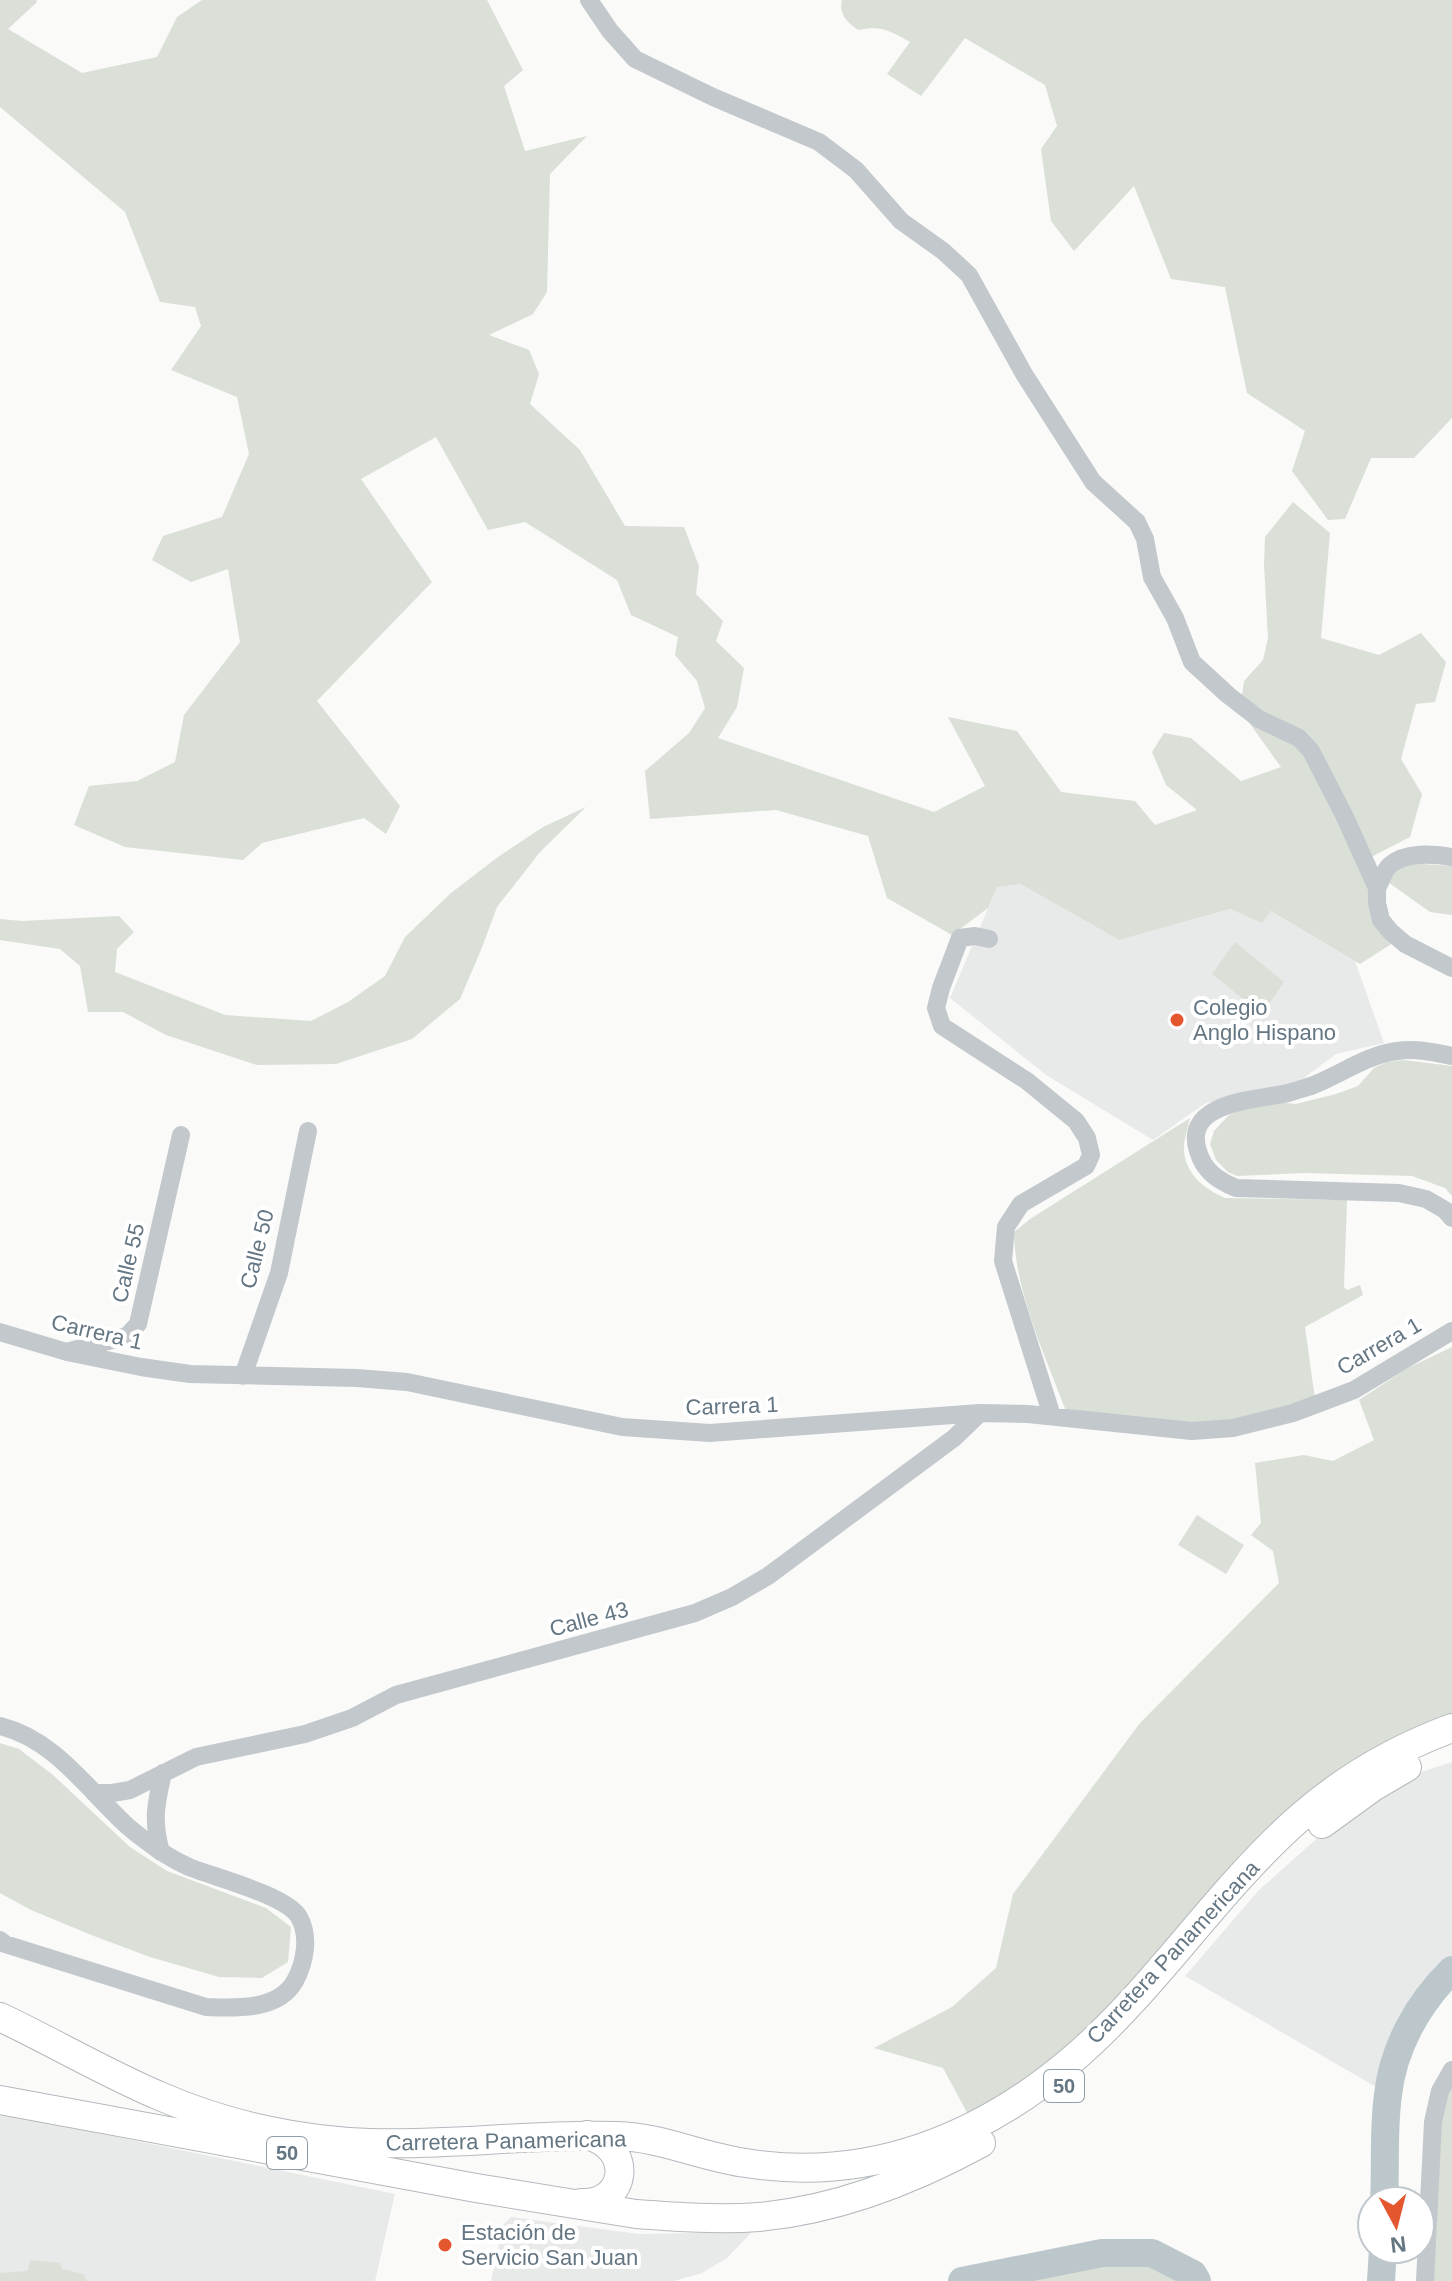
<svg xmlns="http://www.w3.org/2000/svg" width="1452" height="2281" font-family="Arial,sans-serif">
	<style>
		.built { fill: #e8e9e9 }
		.green { fill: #dadfd7 }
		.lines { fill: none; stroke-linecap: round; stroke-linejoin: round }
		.river { stroke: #bbc7cb; stroke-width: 28 }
		.highway-casing { stroke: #b4b9bd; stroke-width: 30 }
		.minor { stroke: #c3c8cc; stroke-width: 18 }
		.highway { stroke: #fff; stroke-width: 28 }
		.poi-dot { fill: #e4572e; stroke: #fff; stroke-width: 3 }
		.labels { text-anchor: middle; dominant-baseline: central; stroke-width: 8; stroke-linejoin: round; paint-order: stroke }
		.shield { fill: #fff; stroke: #939fa8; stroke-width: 2 }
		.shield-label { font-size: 20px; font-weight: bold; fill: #657683 }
		.poi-label { font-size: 22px; fill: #657683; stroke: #fff; text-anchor: start }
		.street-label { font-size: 22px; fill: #657683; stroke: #fff }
	</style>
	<rect width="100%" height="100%" fill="#fafaf8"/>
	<!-- built -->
	<path class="built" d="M 1022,884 L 1119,940 L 1230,909 L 1262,923 L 1271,911 L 1355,961 L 1384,1043 L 1336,1054 L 1289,1089 L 1206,1103 L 1153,1140 L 1046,1075 L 950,998 L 997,887 Z
		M 1452,1762 L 1452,1970 L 1414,2017 L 1396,2057 L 1388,2094 L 1185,1976 L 1259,1890 L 1343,1815 L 1406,1777 Z
		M 0,2113 L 395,2194 L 375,2281 L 0,2281 Z
		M 511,2217 L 639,2234 L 752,2232 L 727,2258 L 702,2273 L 674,2281 L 491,2281 L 503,2225 Z"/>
	<!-- green -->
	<path class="green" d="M 0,0 L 36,0 L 37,2 L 8,29 L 82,73 L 157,57 L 177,17 L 202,0 L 487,0 L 523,70 L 504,86 L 525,151 L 587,136 L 550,174 L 547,292 L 533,314 L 489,335 L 529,350 L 539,374 L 530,404 L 580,450 L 625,526 L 684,527 L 699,566 L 696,594 L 723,621 L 716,641 L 744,668 L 737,707 L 718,738 L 934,812 L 985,786 L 948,717 L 1017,731 L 1061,792 L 1135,801 L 1155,825 L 1197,810 L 1166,785 L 1152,752 L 1164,733 L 1191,738 L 1241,781 L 1281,767 L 1240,710 L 1244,681 L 1263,660 L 1268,638 L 1264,564 L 1265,537 L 1293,502 L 1330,533 L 1321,638 L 1379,655 L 1421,633 L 1446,662 L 1435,702 L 1416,704 L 1401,759 L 1422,794 L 1410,837 L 1373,856 L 1371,884 L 1396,941 L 1360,964 L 1271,911 L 1262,923 L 1230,909 L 1119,940 L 1021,884 L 997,887 L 988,908 L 952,935 L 887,898 L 868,836 L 776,810 L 650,819 L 645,771 L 689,733 L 705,708 L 697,681 L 675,655 L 678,637 L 631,615 L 617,580 L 525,522 L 488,530 L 436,437 L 361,479 L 432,582 L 317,701 L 400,806 L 386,834 L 364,818 L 262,843 L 243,860 L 125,847 L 74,825 L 89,786 L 137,781 L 175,762 L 184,715 L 240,642 L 228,569 L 191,582 L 152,560 L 163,536 L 222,517 L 249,454 L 237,397 L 171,370 L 201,326 L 195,307 L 160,302 L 125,212 L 0,107 Z
		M 842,0 L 1452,0 L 1452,418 L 1414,458 L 1371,458 L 1345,519 L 1328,520 L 1292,471 L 1305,431 L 1247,393 L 1225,287 L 1171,279 L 1134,186 L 1074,251 L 1051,221 L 1041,149 L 1057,126 L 1045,85 L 965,38 L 921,96 L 887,74 L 910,42 C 890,31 882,25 858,30 C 848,23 838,14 842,0 Z
		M 586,807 L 540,852 L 497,907 L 481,950 L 460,999 L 412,1039 L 336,1064 L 257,1065 L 166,1035 L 123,1012 L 88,1012 L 80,966 L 60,949 L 0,940 L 0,919 L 22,921 L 119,916 L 134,932 L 117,949 L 115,972 L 225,1015 L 311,1021 L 348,1002 L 385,976 L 405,937 L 451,893 L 498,857 L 543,827 Z
		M 1407,863 L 1452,866 L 1452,915 L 1430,912 L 1385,880 Z
		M 1235,942 L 1284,982 L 1262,1014 L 1212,974 Z
		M 1404,1060 L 1452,1066 L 1452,1196 L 1445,1188 L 1412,1176 L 1305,1173 L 1237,1176 L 1228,1172 L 1216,1160 L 1210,1144 L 1214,1131 L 1228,1116 L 1243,1108 L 1278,1102 L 1296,1104 L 1336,1094 L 1358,1086 L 1374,1068 L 1387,1062 Z
		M 1190,1118 C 1188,1128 1183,1141 1184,1151 C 1186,1175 1205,1189 1225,1198 L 1347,1200 L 1344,1287 L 1347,1290 L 1360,1285 L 1363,1295 L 1305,1327 L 1315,1399 L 1233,1421 L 1192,1424 L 1066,1411 C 1045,1355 1015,1292 1014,1232 L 1030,1219 Z
		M 1452,1347 L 1452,1718 L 1381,1748 L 1066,2052 L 970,2118 L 943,2068 L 874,2048 L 952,2007 L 996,1968 L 1013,1894 L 1140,1723 L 1279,1583 L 1273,1551 L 1251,1535 L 1261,1523 L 1255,1463 L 1304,1455 L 1333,1461 L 1374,1440 L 1359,1400 L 1406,1369 Z
		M 1197,1515 L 1244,1545 L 1226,1574 L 1178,1545 Z
		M 0,1743 L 19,1749 L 53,1775 L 130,1847 L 167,1871 L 266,1908 L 291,1927 L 288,1962 L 262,1978 L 219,1977 L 150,1957 L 94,1936 L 31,1910 L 0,1893 Z
		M 1452,2067 L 1452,2281 L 1422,2281 L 1430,2109 Z
		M 1102,2253 L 1152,2253 L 1193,2274 L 1197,2281 L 962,2281 Z
		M 30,2260 L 60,2263 L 62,2269 L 83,2274 L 87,2281 L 0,2281 L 0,2273 L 28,2271 Z"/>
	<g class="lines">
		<!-- river -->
		<path class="river" d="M 1384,2201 C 1386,2166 1383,2130 1388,2095 C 1393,2048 1418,2003 1452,1970
			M 962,2281 L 1102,2253 L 1152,2253 L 1193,2274 L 1197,2281
			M 1381,2281 L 1383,2249"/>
		<!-- highway casing -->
		<g class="highway-casing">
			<path id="highway" d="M 1322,1824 L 1373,1787 L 1407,1767
				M 0,2017 C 55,2043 107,2074 162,2097 C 227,2125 300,2141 370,2143 C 453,2146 535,2133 617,2136 C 661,2137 702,2157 746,2163 C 868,2183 980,2138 1072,2060 C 1156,1988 1215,1893 1297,1820 C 1343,1779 1395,1749 1452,1728
				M 0,2100 L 476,2188 L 636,2214 C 677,2217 719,2220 759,2217 C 836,2210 913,2180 981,2143
				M 581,2203 C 627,2205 635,2148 587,2135"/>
		</g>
		<!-- minor -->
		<path class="minor" d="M 589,0 L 610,31 L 635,59 L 713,97 L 819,142 L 856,170 L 901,221 L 943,251 L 969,275 L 1024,374 L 1093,482 L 1137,522 L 1145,539 L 1152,577 L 1175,618 L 1192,662 L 1228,695 L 1259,719 L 1299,738 L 1311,751 L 1344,815 L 1377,888 L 1377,903 L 1381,920 L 1390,931 L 1405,944 L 1452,968
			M 1377,888 C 1381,881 1384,871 1389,866 C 1405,851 1433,854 1452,857
			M 989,939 L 975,936 L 960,938 L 941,988 L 936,1008 L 942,1026 L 1027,1081 L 1076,1121 L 1087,1138 L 1091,1155 L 1086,1166 L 1021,1204 L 1006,1227 L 1003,1261 L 1052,1416
			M 1452,1056 C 1433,1052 1416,1048 1397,1051 C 1366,1055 1340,1075 1311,1086 C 1304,1088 1295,1091 1288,1093 C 1258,1100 1182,1101 1198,1151 C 1204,1171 1217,1180 1236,1188 L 1399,1193 L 1426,1199 L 1445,1210 L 1452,1218
			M 0,1332 L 67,1352 L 141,1367 L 190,1374 L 357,1378 L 407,1382 L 622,1427 L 710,1433 L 980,1413 L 1028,1414 L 1192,1431 L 1233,1428 L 1293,1413 L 1354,1390 L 1452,1331
			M 70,1351 L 127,1336 L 138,1324 L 181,1135
			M 243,1376 L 279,1273 L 308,1131
			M 0,1726 C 53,1739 85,1786 123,1822 C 133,1832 145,1840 157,1849 C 166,1855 178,1862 189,1867 C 213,1877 286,1895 299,1917 C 310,1937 305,1962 295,1981 C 278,2011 236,2008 206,2007 L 5,1944 L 0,1940
			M 94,1793 L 112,1793 L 130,1790 L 196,1757 L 305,1734 L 352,1718 L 396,1695 L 695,1613 L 732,1597 L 768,1576 L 954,1438 L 980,1413
			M 161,1852 C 152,1821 156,1803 163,1773
			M 1425,2281 L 1433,2122 L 1440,2091 L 1452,2070"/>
		<!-- highway -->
		<use href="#highway" class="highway"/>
	</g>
	<!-- markers -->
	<g class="poi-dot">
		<circle cx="1177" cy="1020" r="8"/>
		<circle cx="445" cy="2245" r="8"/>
	</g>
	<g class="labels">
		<!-- shield labels -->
		<g class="shield">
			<rect x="1044" y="2070" width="40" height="32" rx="6"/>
			<rect x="267" y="2137" width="40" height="32" rx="6"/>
		</g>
		<g class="shield-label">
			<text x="1064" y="2086">50</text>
			<text x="287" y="2153">50</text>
		</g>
		<!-- poi labels -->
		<g class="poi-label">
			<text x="1193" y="1007">Colegio<tspan x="1193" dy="25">Anglo Hispano</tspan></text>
			<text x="461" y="2232">Estación de<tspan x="461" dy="25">Servicio San Juan</tspan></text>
		</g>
		<!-- street labels -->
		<g class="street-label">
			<text transform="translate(257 1249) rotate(-76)">Calle 50</text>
			<text transform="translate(128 1263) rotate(-77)">Calle 55</text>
			<text transform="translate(97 1332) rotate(13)">Carrera 1</text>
			<text transform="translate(1379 1346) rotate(-30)">Carrera 1</text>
			<text transform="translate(732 1406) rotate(-2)">Carrera 1</text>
			<text transform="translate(589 1619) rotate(-15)">Calle 43</text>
			<text transform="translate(1173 1952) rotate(-47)">Carretera Panamericana</text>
			<text transform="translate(506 2141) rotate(-1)">Carretera Panamericana</text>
		</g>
	</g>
	<!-- north arrow -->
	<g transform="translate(1396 2225) rotate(173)"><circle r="38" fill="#ffffff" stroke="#c1c8cd" stroke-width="2"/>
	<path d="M0-6L14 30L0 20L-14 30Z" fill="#e4572e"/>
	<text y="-12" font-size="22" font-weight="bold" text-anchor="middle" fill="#657683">N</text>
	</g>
</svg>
